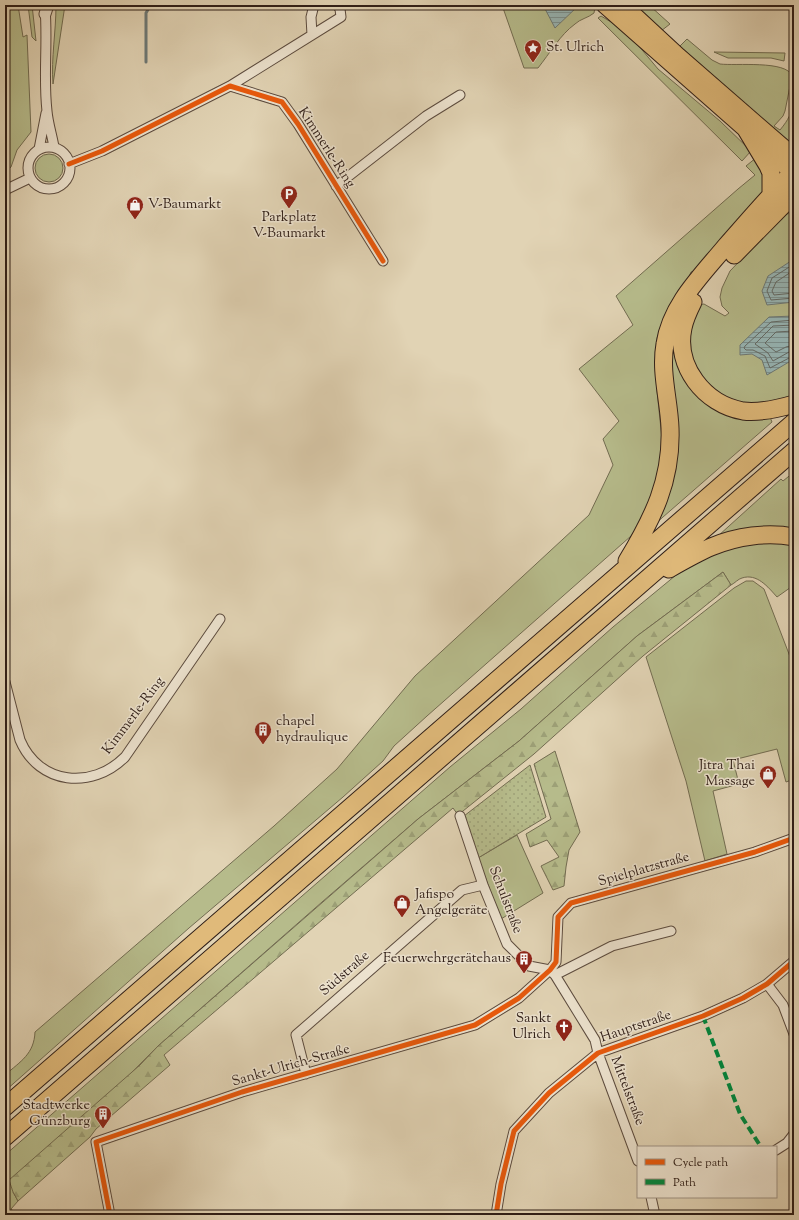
<svg xmlns="http://www.w3.org/2000/svg" width="799" height="1220" font-family="'Sorts Mill Goudy',serif">
	<style>
		.grass { fill: #b6bb8b; stroke: #726c51 }
		.forest { fill: url(#forest-firs); stroke: #726c51 }
		.garden { fill: url(#garden-dots); stroke: #726c51 }
		.water { fill: url(#water-rules); stroke: #6d7976 }
		.lines { fill: none; stroke-linecap: round; stroke-linejoin: round }
		.shore { stroke: #636a66; stroke-width: 1 }
		.stream { stroke: #6d7976; stroke-width: 3 }
		.minor-casing { stroke: #5c4b3e; stroke-width: 11 }
		.tertiary-casing { stroke: #5c4b3e; stroke-width: 13 }
		.primary-casing { stroke: #2f1e17; stroke-width: 17 }
		.motorway-casing { stroke: #2f1e17; stroke-width: 19 }
		.minor { stroke: #ece2ce; stroke-width: 9 }
		.tertiary { stroke: #ece2ce; stroke-width: 11 }
		.primary { stroke: #e0ba7a; stroke-width: 15 }
		.motorway { stroke: #e0ba7a; stroke-width: 17 }
		.quiet { stroke: #00873e; stroke-width: 4; stroke-dasharray: 8 4; stroke-linecap: butt }
		.cycleway-casing { stroke: #ece2ce; stroke-width: 8 }
		.cycleway { stroke: #e8590c; stroke-width: 5 }
		.labels { text-anchor: middle; dominant-baseline: central; stroke-width: 3; stroke-linejoin: round; paint-order: stroke }
		.poi-label { font-size: 14px; fill: #2f1e17; stroke: #ece2ce; text-anchor: start }
		.street-label { font-size: 14px; fill: #2f1e17; stroke: #ece2ce }
	</style>
	<defs>
		<pattern id="forest-firs" width="22" height="20" patternUnits="userSpaceOnUse"><rect width="22" height="20" fill="#b6bb8b"/><path d="M5 1l3.5 6h-7zM16 11l3.5 6h-7z" fill="#9da077"/></pattern>
		<pattern id="garden-dots" width="8" height="8" patternUnits="userSpaceOnUse"><rect width="8" height="8" fill="#b6bb8b"/><path d="M2 2h.1M6 6h.1" fill="none" stroke="#9da077" stroke-width="1.8" stroke-linecap="round"/></pattern>
		<pattern id="water-rules" width="6" height="5" patternUnits="userSpaceOnUse"><rect width="6" height="5" fill="#97b6b6"/><path d="M0 2.5h6" fill="none" stroke="#7c9393"/></pattern>
	</defs>
	<rect width="100%" height="100%" fill="#e1d3b4"/>
	<filter id="stains"><feTurbulence type="fractalNoise" baseFrequency=".005" numOctaves="4"/><feColorMatrix values="0 0 0 0 .2 0 0 0 0 .09 0 0 0 0 .02 0 0 0 .5 -.17"/></filter>
	<radialGradient id="worn" r=".72"><stop offset=".6" stop-color="#630" stop-opacity="0"/><stop offset="1" stop-color="#630" stop-opacity=".3"/></radialGradient>
	<!-- grass -->
	<path class="grass" d="M 5,5 L 18,5 L 23,37 L 27,35 L 31,132 L 17,150 L 11,167 L 5,172 Z
		M 28,5 L 32,5 L 36,41 L 32,37 Z
		M 56,5 L 65,5 L 53,84 C 51,58 56,32 56,5 Z
		M 502,5 L 594,5 L 595,7 L 594,13 C 588,18 580,19 575,24 C 560,35 550,53 538,68 L 524,68 Z
		M 632,5 L 649,5 L 670,24 L 661,31 Z
		M 601,16 L 616,25 L 638,45 L 658,69 L 720,121 L 751,151 L 742,161 L 598,18 Z
		M 687,39 L 712,60 L 720,64 C 735,66 787,60 792,76 L 785,111 L 783,116 L 774,126 L 780,130 C 789,119 791,114 794,101 L 794,148 L 679,47 Z
		M 714,52 L 785,53 L 784,61 L 771,58 L 728,58 Z
		M35 168a14 14 0 1 1 28 0a14 14 0 1 1-28 0Z
		M 757,157 L 763,167 L 763,195 L 701,268 L 691,272 L 683,291 L 665,318 L 657,338 L 657,391 L 662,439 L 660,473 L 641,523 L 631,536 L 427,716 L 394,746 L 383,761 L 343,797 L 189,928 L 5,1091 L 5,1075 C 21,1061 34,1054 35,1032 L 274,826 L 337,769 L 415,676 L 589,515 L 613,465 L 603,439 L 619,421 L 579,369 L 633,325 L 616,296 L 738,189 L 755,175 L 746,166 Z
		M 794,209 L 794,394 L 787,399 L 746,407 L 718,397 L 688,360 L 690,322 L 698,305 L 704,304 L 725,316 L 729,313 L 722,306 L 720,297 L 722,288 L 730,271 L 779,220 Z
		M 673,340 L 693,387 L 770,417 L 772,422 L 655,524 L 665,505 L 673,481 L 671,362 Z
		M 794,472 L 794,531 L 718,536 L 781,479 L 783,481 Z
		M 746,542 L 794,542 L 794,585 L 777,597 C 768,587 757,573 742,578 C 738,579 735,583 731,585 L 723,572 L 637,636 L 519,741 L 418,819 L 322,902 L 158,1046 L 13,1192 L 18,1201 L 11,1209 L 18,1215 L 5,1215 L 5,1155 L 450,767 L 521,709 L 613,627 L 687,566 L 709,554 Z
		M 746,581 L 753,581 L 764,589 L 794,667 L 794,779 L 786,782 L 777,749 L 733,760 L 739,784 L 713,791 L 727,854 L 705,861 L 686,781 L 646,657 L 734,588 Z
		M 517,835 L 543,893 L 501,919 L 478,858 Z"/>
	<!-- forest -->
	<path class="forest" d="M 723,572 L 731,585 L 643,656 L 534,754 L 458,815 L 453,808 L 164,1055 L 170,1065 L 96,1129 L 90,1137 L 18,1201 L 13,1192 L 9,1180 L 140,1065 L 158,1046 L 418,819 L 519,741 L 637,636 Z
		M 555,751 L 580,832 L 569,850 L 566,867 L 564,886 L 553,890 L 541,866 L 559,857 L 547,840 L 530,847 L 526,834 L 551,819 L 534,764 Z"/>
	<!-- garden -->
	<path class="garden" d="M 530,765 L 546,817 L 478,858 L 464,816 Z"/>
	<!-- water -->
	<path class="water" d="M 543,5 L 575,5 L 577,7 L 555,28 Z
		M 794,259 L 794,302 L 767,305 L 762,291 L 768,276 Z
		M 794,316 L 794,359 L 767,375 L 762,360 L 752,354 L 740,355 L 740,345 L 769,317 Z"/>
	<g class="lines">
		<!-- shore -->
		<path class="shore" d="M 794,264 L 772,278 L 767,291 L 771,300 L 794,298
			M 794,270 L 776,282 L 772,291 L 774,295 L 794,293
			M 794,320 L 771,322 L 745,346 L 744,348 L 746,350 L 753,350 L 765,356 L 770,368 L 791,357 L 794,356
			M 794,325 L 773,326 L 755,344 L 768,353 L 773,361 L 789,352 L 794,351
			M 794,331 L 776,332 L 765,343 L 776,352 L 786,347 L 794,345"/>
		<!-- stream -->
		<path class="stream" d="M 146,62 L 146,13 L 150,6 L 154,5"/>
		<!-- minor casing -->
		<g class="minor-casing">
			<path id="minor" d="M 45,8 C 48,42 43,77 47,111 C 48,123 52,135 54,147
				M 312,35 L 311,17 L 314,5
				M 230,86 L 341,17 L 340,9 L 337,5
				M28 168a21 21 0 1 1 42 0a21 21 0 1 1-42 0Z
				M 39,149 L 46,113
				M 69,164 L 102,151 L 230,86 L 282,102 L 298,124 L 383,261
				M 336,186 L 426,116 L 460,95
				M 5,190 L 30,178
				M 5,682 L 20,740 C 39,785 92,790 125,757 L 220,619
				M 460,816 L 483,885 L 507,944 L 529,966 L 550,970 L 555,975 L 595,1040 L 598,1053 L 638,1161
				M 555,975 L 612,946 L 671,931
				M 767,984 L 783,1005 L 794,1034
				M 306,1074 L 296,1035 L 462,890 L 483,885
				M 776,1150 L 787,1143 L 794,1134
				M 651,1197 L 655,1215
				M 110,1215 L 96,1142 L 242,1092 L 475,1025 L 519,998 L 550,970 L 556,962 L 558,917 L 571,903 L 755,852 L 794,838
				M 496,1215 L 501,1184 L 514,1131 L 549,1093 L 598,1053 L 703,1016 L 743,998 L 767,984 L 794,961"/>
		</g>
		<!-- tertiary casing -->
		<g class="tertiary-casing">
			<path id="tertiary" d="M 45,14 L 48,5"/>
		</g>
		<!-- primary casing -->
		<g class="primary-casing">
			<path id="primary" d="M 604,5 L 747,131 L 794,175
				M 624,5 L 679,56 L 794,156"/>
		</g>
		<!-- motorway casing -->
		<g class="motorway-casing">
			<path id="motorway" d="M 747,131 L 768,166 L 771,173 L 771,194
				M 734,255 L 794,194
				M 693,302 C 689,310 685,318 683,328 C 675,366 704,404 743,411 C 760,413 777,409 794,404
				M 627,561 C 653,518 672,480 670,428 C 669,400 660,372 665,344 C 671,305 701,276 725,247 C 748,221 770,195 794,171
				M 669,569 C 683,561 697,553 711,547 C 737,536 767,532 794,537
				M 5,1107 L 794,422
				M 5,1137 L 794,451"/>
		</g>
		<!-- minor -->
		<use href="#minor" class="minor"/>
		<!-- tertiary -->
		<use href="#tertiary" class="tertiary"/>
		<!-- primary -->
		<use href="#primary" class="primary"/>
		<!-- motorway -->
		<use href="#motorway" class="motorway"/>
		<!-- quiet -->
		<path class="quiet" d="M 703,1016 L 740,1114 L 761,1147"/>
		<!-- cycleway casing -->
		<g class="cycleway-casing">
			<path id="cycleway" d="M 69,164 L 102,151 L 230,86 L 282,102 L 298,124 L 383,261
				M 110,1215 L 96,1142 L 242,1092 L 475,1025 L 519,998 L 550,970 L 556,962 L 558,917 L 571,903 L 755,852 L 794,838
				M 496,1215 L 501,1184 L 514,1131 L 549,1093 L 598,1053 L 703,1016 L 743,998 L 767,984 L 794,961"/>
		</g>
		<!-- cycleway -->
		<use href="#cycleway" class="cycleway"/>
	</g>
	<!-- icons -->
	<defs>
		<g id="sight-pin" transform="scale(0.9)"><path d="M0 17L-7.5 6A9.5 9.5 0 1 1 7.5 6Z" fill="#8f2418" stroke="#ece2ce"/><path d="M0-6L1.8-2.2L6-1.7L2.9 1.2L3.7 5.4L0 3.3L-3.7 5.4L-2.9 1.2L-6-1.7L-1.8-2.2Z" fill="#fff"/></g>
		<g id="parking-pin" transform="scale(0.9)"><path d="M0 17L-7.5 6A9.5 9.5 0 1 1 7.5 6Z" fill="#8f2418" stroke="#ece2ce"/><path d="M-3.5-5.5H1a3.5 3.5 0 0 1 0 7H-1V5.5H-3.5ZM-1-3.4V-.6H.8a1.4 1.4 0 0 0 0-2.8Z" fill="#fff"/></g>
		<g id="shop-pin" transform="scale(0.9)"><path d="M0 17L-7.5 6A9.5 9.5 0 1 1 7.5 6Z" fill="#8f2418" stroke="#ece2ce"/><path d="M-5-2.5h2.3a2.7 3.5 0 0 1 5.4 0H5L5.5 6h-11ZM-1.5-2.5h3a1.5 2.3 0 0 0-3 0Z" fill="#fff"/></g>
		<g id="building-pin" transform="scale(0.9)"><path d="M0 17L-7.5 6A9.5 9.5 0 1 1 7.5 6Z" fill="#8f2418" stroke="#ece2ce"/><path d="M-4-6H4V6H1V3H-1V6H-4ZM-2.5-4.3h1.7v1.8h-1.7ZM.8-4.3h1.7v1.8H.8ZM-2.5-1h1.7V.8h-1.7ZM.8-1h1.7V.8H.8Z" fill="#fff"/></g>
		<g id="church-pin" transform="scale(0.9)"><path d="M0 17L-7.5 6A9.5 9.5 0 1 1 7.5 6Z" fill="#8f2418" stroke="#ece2ce"/><path d="M-1.2-6h2.4v3.5h3.3v2.4h-3.3V6h-2.4V-.1h-3.3v-2.4h3.3Z" fill="#fff"/></g>
	</defs>
	<g fill-rule="evenodd">
		<use href="#sight-pin" x="533" y="48"/>
		<use href="#parking-pin" x="289" y="194"/>
		<use href="#shop-pin" x="135" y="205"/>
		<use href="#building-pin" x="263" y="730"/>
		<use href="#shop-pin" x="768" y="774"/>
		<use href="#shop-pin" x="402" y="903"/>
		<use href="#building-pin" x="524" y="959"/>
		<use href="#church-pin" x="564" y="1027"/>
		<use href="#building-pin" x="103" y="1114"/>
	</g>
	<g class="labels">
		<!-- poi labels -->
		<g class="poi-label">
			<text x="546" y="48">St. Ulrich</text>
			<text x="148" y="205">V-Baumarkt</text>
			<text x="289" y="218" text-anchor="middle">Parkplatz<tspan x="289" dy="16">V-Baumarkt</tspan></text>
			<text x="276" y="722">chapel<tspan x="276" dy="16">hydraulique</tspan></text>
			<text x="755" y="766" text-anchor="end">Jitra Thai<tspan x="755" dy="16">Massage</tspan></text>
			<text x="415" y="895">Jafispo<tspan x="415" dy="16">Angelgeräte</tspan></text>
			<text x="511" y="959" text-anchor="end">Feuerwehrgerätehaus</text>
			<text x="551" y="1019" text-anchor="end">Sankt<tspan x="551" dy="16">Ulrich</tspan></text>
			<text x="90" y="1106" text-anchor="end">Stadtwerke<tspan x="90" dy="16">Günzburg</tspan></text>
		</g>
		<!-- street labels -->
		<g class="street-label">
			<text transform="translate(326 148) rotate(57)">Kimmerle-Ring</text>
			<text transform="translate(134 716) rotate(-53)">Kimmerle-Ring</text>
			<text transform="translate(644 870) rotate(-16)">Spielplatzstraße</text>
			<text transform="translate(505 900) rotate(69)">Schulstraße</text>
			<text transform="translate(345 974) rotate(-41)">Südstraße</text>
			<text transform="translate(636 1027) rotate(-19)">Hauptstraße</text>
			<text transform="translate(291 1066) rotate(-16)">Sankt-Ulrich-Straße</text>
			<text transform="translate(627 1091) rotate(69)">Mittelstraße</text>
		</g>
	</g>
	<!-- margin -->
	<rect width="799" height="1220" fill="none" stroke="#e1d3b4" stroke-width="20"/>
	<rect x="6" y="6" width="787" height="1208" fill="none" stroke="#2f1e17" stroke-width="2"/>
	<rect x="10" y="10" width="779" height="1200" fill="none" stroke="#2f1e17"/>
	<!-- legend -->
	<rect x="637" y="1146" width="140" height="52" fill="#ece2ce" stroke="#a09485"/>
	<rect x="645" y="1159" width="20" height="6" fill="#e8590c" stroke="#a09485"/>
	<text x="673" y="1166" font-size="12" fill="#2f1e17">Cycle path</text>
	<rect x="645" y="1179" width="20" height="6" fill="#00873e" stroke="#a09485"/>
	<text x="673" y="1186" font-size="12" fill="#2f1e17">Path</text>
	<rect width="100%" height="100%" filter="url(#stains)"/>
	<rect width="100%" height="100%" fill="url(#worn)"/>
</svg>
